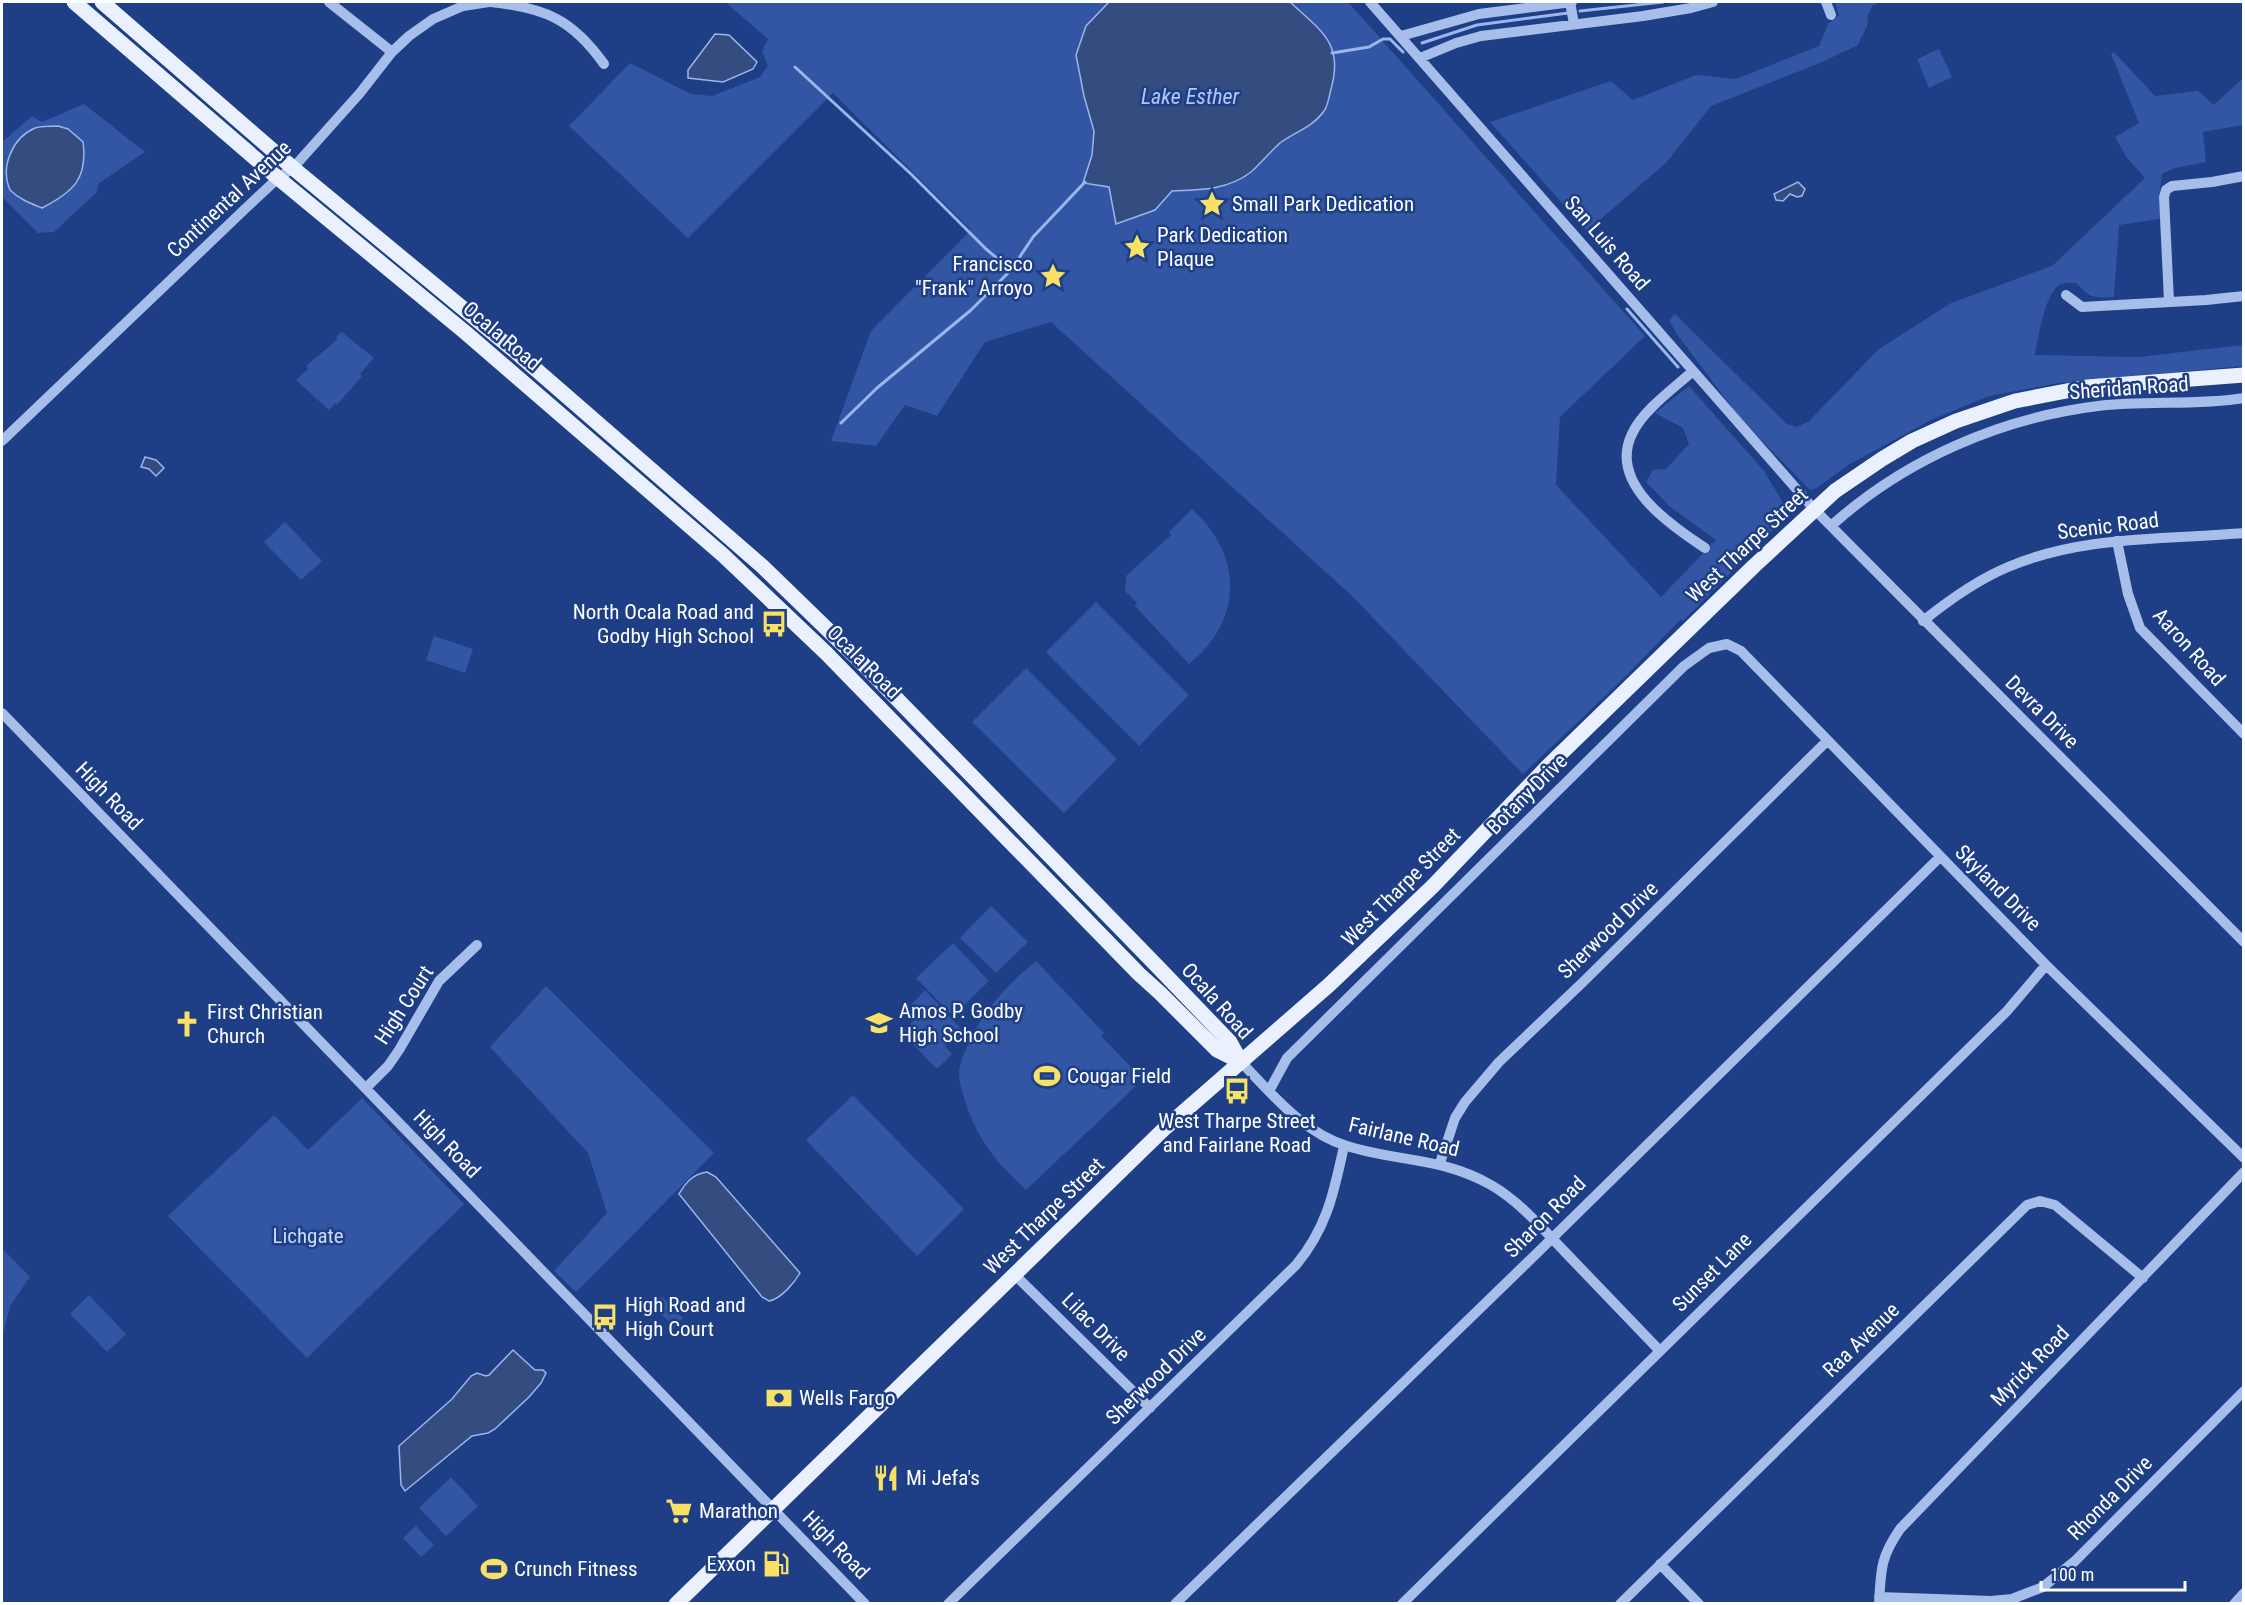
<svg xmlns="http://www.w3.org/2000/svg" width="2245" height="1605" font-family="'Roboto Condensed',sans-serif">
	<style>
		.green { fill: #3256a3 }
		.water { fill: #344c80; stroke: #9ab6ec; stroke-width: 1.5 }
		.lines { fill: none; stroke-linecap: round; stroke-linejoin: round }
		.stream { stroke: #9ab6ec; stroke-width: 3 }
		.minor { stroke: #a7bdea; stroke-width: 10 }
		.major { stroke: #ebf0fe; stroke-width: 15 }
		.labels { text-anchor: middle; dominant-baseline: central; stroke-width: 5; stroke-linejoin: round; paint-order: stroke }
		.street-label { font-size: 21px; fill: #fff; stroke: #1e3e86 }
		.poi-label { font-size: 21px; fill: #fff; stroke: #1e3e86; text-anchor: start }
		.park-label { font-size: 21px; fill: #cbdaf8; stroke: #1e3e86 }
		.water-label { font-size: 22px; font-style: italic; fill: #b2c7f2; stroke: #1e3e86 }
	</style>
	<rect width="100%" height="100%" fill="#1e3e86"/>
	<!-- green -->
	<path class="green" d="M 725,2 L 1348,2 L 1645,336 L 1560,417 L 1556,485 L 1661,597 L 1716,540 L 1669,506 L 1646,482 L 1653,470 L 1666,469 L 1689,444 L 1683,428 L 1655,413 L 1689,386 L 1764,471 L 1786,508 L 1780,523 L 1683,621 L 1681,619 L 1624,678 L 1523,774 L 1352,596 L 1051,322 L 985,342 L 937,416 L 905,405 L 876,446 L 831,441 L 871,331 L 971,230 L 833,93 L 688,238 L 569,126 L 630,63 L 691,94 L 712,96 L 760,77 L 768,66 L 762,51 L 768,39 Z
		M 1835,2 L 1881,2 L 1873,5 L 1868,15 L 1867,26 L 1858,45 L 1820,63 L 1711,106 L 1666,163 L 1587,231 L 1490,122 L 1611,81 L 1633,100 L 1696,75 L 1736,79 L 1819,46 L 1828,24 L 1839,15 Z
		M 1939,49 L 1952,77 L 1929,88 L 1917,59 Z
		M 2114,52 L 2155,96 L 2198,91 L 2214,105 L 2243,78 L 2243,125 L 2203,132 L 2206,162 L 2175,168 L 2162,174 L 2159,198 L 2160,219 L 2119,225 L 2114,297 C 2093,298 2090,298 2076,283 C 2072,283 2065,282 2061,284 C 2045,291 2038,339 2035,355 L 2138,357 L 2243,345 L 2243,366 L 2059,383 L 1989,396 L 1931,420 L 1848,465 L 1817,488 L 1810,490 L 1740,418 L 1676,333 L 1669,320 L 1675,314 L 1787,424 L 1797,427 L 1809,421 L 1879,349 L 1951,303 L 2052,266 L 2145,178 L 2127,158 L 2115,137 L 2139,123 L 2111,54 Z
		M 84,104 L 145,152 L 98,184 L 97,192 L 54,232 L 38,233 L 2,197 L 2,142 L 32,116 L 42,122 Z
		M 342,332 L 374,358 L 360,374 L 362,376 L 337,405 L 335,403 L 329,410 L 296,380 L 308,369 L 306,366 L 338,339 L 336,337 Z
		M 1192,509 C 1243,555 1244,620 1189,664 L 1135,606 L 1137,603 L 1125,591 L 1126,576 L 1171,535 L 1169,532 Z
		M 285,522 L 322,561 L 301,580 L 264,542 Z
		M 1096,602 L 1189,695 L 1139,746 L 1046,652 Z
		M 434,636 L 473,649 L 465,673 L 426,660 Z
		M 1026,668 L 1117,759 L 1064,813 L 972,722 Z
		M 991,906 L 1028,942 L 996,973 L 960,938 Z
		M 953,943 L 989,981 L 953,1016 L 916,978 Z
		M 1036,961 L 1104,1033 L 1101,1036 L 1135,1071 L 1136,1086 L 1026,1190 C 997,1163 979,1142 966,1104 C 963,1094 959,1083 959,1073 C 960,1060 966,1049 971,1038 C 987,1006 1008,984 1036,961 Z
		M 546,986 L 714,1153 L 576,1292 L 554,1271 L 607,1213 L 588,1153 L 490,1047 Z
		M 925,990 L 961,1029 L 945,1046 L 952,1054 L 937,1069 L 902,1033 L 917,1017 L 908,1008 Z
		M 853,1095 L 964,1209 L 917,1256 L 806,1140 Z
		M 362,1098 L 464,1204 L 307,1358 L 168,1216 L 274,1115 L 308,1150 Z
		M 2,1248 L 30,1277 L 10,1306 L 2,1339 Z
		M 89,1295 L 126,1334 L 107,1352 L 70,1314 Z
		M 662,1297 L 683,1318 L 674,1327 L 653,1306 Z
		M 451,1477 L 478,1506 L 446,1536 L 419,1508 Z
		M 416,1526 L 434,1545 L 421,1557 L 403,1538 Z"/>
	<!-- water -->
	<path class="water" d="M 1109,2 L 1290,2 C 1321,31 1344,43 1331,89 C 1329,96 1328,106 1324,111 C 1313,127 1295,132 1280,143 C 1270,152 1261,163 1251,172 C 1228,190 1200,190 1172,191 L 1155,210 L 1116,224 L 1109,187 L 1083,183 L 1092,155 L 1094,131 L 1084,96 L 1076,55 L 1086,26 Z
		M 715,34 L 729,35 L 757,62 L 753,69 L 723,82 L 688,78 L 688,70 Z
		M 58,126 L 68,129 L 83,142 C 88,179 73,192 42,208 C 30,203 19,199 10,190 C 0,167 12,138 35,128 C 42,126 51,126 58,126 Z
		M 1798,182 L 1805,189 L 1802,196 L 1797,197 L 1790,194 L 1783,201 L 1776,200 L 1774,194 Z
		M 145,457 L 156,460 L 164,468 L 156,476 L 149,469 L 141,467 Z
		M 707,1172 L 716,1177 L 800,1273 C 795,1282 781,1299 769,1301 L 762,1297 L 679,1194 C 686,1182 693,1174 707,1172 Z
		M 513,1350 L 535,1370 L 543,1370 L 546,1373 L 541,1383 L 529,1397 L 495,1429 L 488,1433 L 472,1436 L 405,1491 L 401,1485 L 399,1446 L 452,1399 L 471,1376 L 477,1373 L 486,1376 L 489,1375 Z"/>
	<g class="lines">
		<!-- stream -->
		<path class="stream" d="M 1580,11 L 1663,2
			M 1422,43 L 1477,25 L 1568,13
			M 1332,53 L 1369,47 L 1383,39 L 1390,39 L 1403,52
			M 795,67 L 911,174 L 986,249 L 1011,270
			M 1627,309 L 1678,367
			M 841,423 L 877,388 L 971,310 L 1011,270 L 1033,237 L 1085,182"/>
		<!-- minor -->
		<path class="minor" d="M 329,2 L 392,52
			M 491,2 C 545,8 572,19 604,64
			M 1370,2 L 1814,509 L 2244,942
			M 1570,2 L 1574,24
			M 1826,2 L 1831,15
			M 1401,36 L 1479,14 L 1572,2
			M 1420,58 L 1456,43 L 1481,36 L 1643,16 L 1691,8 L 1713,2
			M 2066,295 L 2082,307 L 2206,300 L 2244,296
			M 2169,301 L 2164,197 L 2166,190 L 2172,186 L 2212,182 L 2244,176
			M 1693,371 C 1674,388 1642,411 1632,434 C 1608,483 1670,525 1705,548
			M 2,441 L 246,208 L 278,178 L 293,168 L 360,93 L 392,52 L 409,36 L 433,19 L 463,6 L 489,2
			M 1831,526 C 1904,460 2000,418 2098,406 C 2146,400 2195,406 2244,398
			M 2117,541 L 2128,594 L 2140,628 L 2244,734
			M 1923,621 C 1949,600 1977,580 2008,567 C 2083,535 2164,540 2244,533
			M 2,713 L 865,1604
			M 1241,1062 C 1271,1093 1303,1133 1347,1146 C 1398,1162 1442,1157 1491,1185 C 1519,1201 1543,1229 1565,1252 C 1597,1285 1628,1318 1660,1351
			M 366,1088 L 388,1066 L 399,1050 L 439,981 L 477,945
			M 1269,1091 L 1287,1058 L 1684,666 L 1709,648 L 1727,644 L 1741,651 L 2046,965 L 2244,1158
			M 1440,1163 L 1455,1118 L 1465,1102 L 1499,1062 L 1582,983 L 1827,741
			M 1014,1274 L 1150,1408
			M 1660,1564 L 1699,1604
			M 1879,1597 L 1991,1601 L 2012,1599 L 2043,1587 L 2075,1561 L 2244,1391
			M 948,1604 L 1296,1265 C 1327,1228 1334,1192 1344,1146
			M 1175,1604 L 1532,1258 L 1940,857
			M 1402,1604 L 2007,1011 L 2046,965
			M 1620,1604 L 2027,1205 L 2040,1201 L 2055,1205 L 2143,1278
			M 1879,1604 C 1881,1570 1880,1558 1900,1529 L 2244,1172
			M 2234,1604 L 2244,1593"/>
		<!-- major -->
		<path class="major" d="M 74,2 L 278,178 L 466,333 L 723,555 L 826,653 L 1139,974 L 1160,993 L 1217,1050 L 1241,1062
			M 102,2 L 293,168 L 517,353 L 762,566 L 861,662 L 1156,965 L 1230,1042 L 1241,1062
			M 676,1604 L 1165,1128 L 1329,985 L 1433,886 L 1547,767 L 1754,566 L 1835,491 L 1882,459 L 1912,441 L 1956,421 L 2015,401 L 2087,387 L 2244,375"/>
	</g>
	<!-- icons -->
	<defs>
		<g id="sight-bare" transform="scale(2.07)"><path d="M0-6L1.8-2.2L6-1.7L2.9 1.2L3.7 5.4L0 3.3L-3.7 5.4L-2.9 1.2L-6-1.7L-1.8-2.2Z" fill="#f9e166" stroke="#1e3e86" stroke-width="2.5" paint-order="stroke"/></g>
		<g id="bus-bare" transform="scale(2.07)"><path d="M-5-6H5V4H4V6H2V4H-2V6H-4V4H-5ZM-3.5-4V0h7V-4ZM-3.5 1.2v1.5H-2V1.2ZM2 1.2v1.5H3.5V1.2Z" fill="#f9e166" stroke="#1e3e86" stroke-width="2.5" paint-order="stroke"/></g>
		<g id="school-bare" transform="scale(2.07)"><path d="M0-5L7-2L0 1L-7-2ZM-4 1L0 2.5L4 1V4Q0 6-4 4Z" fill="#f9e166" stroke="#1e3e86" stroke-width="2.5" paint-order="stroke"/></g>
		<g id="church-bare" transform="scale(2.07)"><path d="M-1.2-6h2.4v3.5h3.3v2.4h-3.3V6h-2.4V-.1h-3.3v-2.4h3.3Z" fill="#f9e166" stroke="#1e3e86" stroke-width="2.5" paint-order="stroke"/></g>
		<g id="stadium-bare" transform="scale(2.07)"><path d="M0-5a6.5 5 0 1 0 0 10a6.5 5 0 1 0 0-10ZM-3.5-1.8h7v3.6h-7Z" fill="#f9e166" stroke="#1e3e86" stroke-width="2.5" paint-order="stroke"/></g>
		<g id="bank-bare" transform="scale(2.07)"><path d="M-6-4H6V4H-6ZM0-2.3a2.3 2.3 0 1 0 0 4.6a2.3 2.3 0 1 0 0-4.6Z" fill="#f9e166" stroke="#1e3e86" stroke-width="2.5" paint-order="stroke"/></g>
		<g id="restaurant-bare" transform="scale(2.07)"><path d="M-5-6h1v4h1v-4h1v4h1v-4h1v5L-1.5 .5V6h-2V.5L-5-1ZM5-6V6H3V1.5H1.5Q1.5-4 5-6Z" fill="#f9e166" stroke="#1e3e86" stroke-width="2.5" paint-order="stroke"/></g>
		<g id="supermarket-bare" transform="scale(2.07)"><path d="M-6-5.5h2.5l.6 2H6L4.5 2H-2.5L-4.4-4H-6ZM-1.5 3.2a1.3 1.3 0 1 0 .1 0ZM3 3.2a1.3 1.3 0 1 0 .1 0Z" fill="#f9e166" stroke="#1e3e86" stroke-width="2.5" paint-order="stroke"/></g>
		<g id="fuel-bare" transform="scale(2.07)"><path d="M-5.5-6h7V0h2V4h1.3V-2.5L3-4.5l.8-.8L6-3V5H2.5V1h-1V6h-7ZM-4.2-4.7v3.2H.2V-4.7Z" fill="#f9e166" stroke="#1e3e86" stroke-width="2.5" paint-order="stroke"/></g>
	</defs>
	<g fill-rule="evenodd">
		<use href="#sight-bare" x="1212" y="204"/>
		<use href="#sight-bare" x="1137" y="247"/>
		<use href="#sight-bare" x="1053" y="276"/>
		<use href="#bus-bare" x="774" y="624"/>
		<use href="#school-bare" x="879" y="1023"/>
		<use href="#church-bare" x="187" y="1024"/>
		<use href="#stadium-bare" x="1047" y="1076"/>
		<use href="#bus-bare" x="1237" y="1091"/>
		<use href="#bus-bare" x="605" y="1317"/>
		<use href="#bank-bare" x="779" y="1398"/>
		<use href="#restaurant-bare" x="886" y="1478"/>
		<use href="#supermarket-bare" x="679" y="1511"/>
		<use href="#fuel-bare" x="776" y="1564"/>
		<use href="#stadium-bare" x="494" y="1569"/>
	</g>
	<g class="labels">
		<!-- street labels -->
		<g class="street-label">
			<text transform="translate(229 199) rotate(-43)">Continental Avenue</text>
			<text transform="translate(1607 243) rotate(49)">San Luis Road</text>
			<text transform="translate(502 336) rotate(40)">Ocala Road</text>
			<text transform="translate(2129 388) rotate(-4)">Sheridan Road</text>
			<text transform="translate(2108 526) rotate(-7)">Scenic Road</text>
			<text transform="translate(1747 545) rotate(-43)">West Tharpe Street</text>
			<text transform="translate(2189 647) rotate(48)">Aaron Road</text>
			<text transform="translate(864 662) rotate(45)">Ocala Road</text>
			<text transform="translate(2042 712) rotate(45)">Devra Drive</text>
			<text transform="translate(1527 794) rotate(-45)">Botany Drive</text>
			<text transform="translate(109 796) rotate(46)">High Road</text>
			<text transform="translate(1401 887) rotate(-45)">West Tharpe Street</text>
			<text transform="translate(1998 888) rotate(45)">Skyland Drive</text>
			<text transform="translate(1608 930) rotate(-44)">Sherwood Drive</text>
			<text transform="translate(1217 1001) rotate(48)">Ocala Road</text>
			<text transform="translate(404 1005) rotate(-57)">High Court</text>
			<text transform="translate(1404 1137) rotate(13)">Fairlane Road</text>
			<text transform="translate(447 1144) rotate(46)">High Road</text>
			<text transform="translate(1044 1216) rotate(-44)">West Tharpe Street</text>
			<text transform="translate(1545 1217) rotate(-45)">Sharon Road</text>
			<text transform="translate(1712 1272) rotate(-45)">Sunset Lane</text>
			<text transform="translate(1096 1327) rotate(45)">Lilac Drive</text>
			<text transform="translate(1861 1340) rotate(-44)">Raa Avenue</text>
			<text transform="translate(2030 1366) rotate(-46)">Myrick Road</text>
			<text transform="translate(1156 1376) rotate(-44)">Sherwood Drive</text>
			<text transform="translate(2110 1498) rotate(-45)">Rhonda Drive</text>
			<text transform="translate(836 1545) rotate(46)">High Road</text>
		</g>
		<!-- poi labels -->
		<g class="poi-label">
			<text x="1232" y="204">Small Park Dedication</text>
			<text x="1157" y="235">Park Dedication<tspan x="1157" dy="24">Plaque</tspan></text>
			<text x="1033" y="264" text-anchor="end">Francisco<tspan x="1033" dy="24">"Frank" Arroyo</tspan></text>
			<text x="754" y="612" text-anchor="end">North Ocala Road and<tspan x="754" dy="24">Godby High School</tspan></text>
			<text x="899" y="1011">Amos P. Godby<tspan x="899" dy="24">High School</tspan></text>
			<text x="207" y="1012">First Christian<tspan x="207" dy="24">Church</tspan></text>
			<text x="1067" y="1076">Cougar Field</text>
			<text x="1237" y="1121" text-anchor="middle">West Tharpe Street<tspan x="1237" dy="24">and Fairlane Road</tspan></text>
			<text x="625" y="1305">High Road and<tspan x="625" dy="24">High Court</tspan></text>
			<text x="799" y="1398">Wells Fargo</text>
			<text x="906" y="1478">Mi Jefa's</text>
			<text x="699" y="1511">Marathon</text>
			<text x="756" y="1564" text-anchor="end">Exxon</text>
			<text x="514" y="1569">Crunch Fitness</text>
		</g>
		<!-- park labels -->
		<g class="park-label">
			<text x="308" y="1236">Lichgate</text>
		</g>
		<!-- water labels -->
		<g class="water-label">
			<text x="1190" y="96">Lake Esther</text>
		</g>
	</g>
	<!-- border -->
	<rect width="2245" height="1605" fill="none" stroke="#ffffff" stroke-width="6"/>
	<!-- scale -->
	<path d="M2041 1581v9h144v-9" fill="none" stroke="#ffffff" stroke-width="3"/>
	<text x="2050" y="1581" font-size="18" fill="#ffffff" stroke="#1e3e86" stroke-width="4.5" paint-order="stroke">100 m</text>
</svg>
